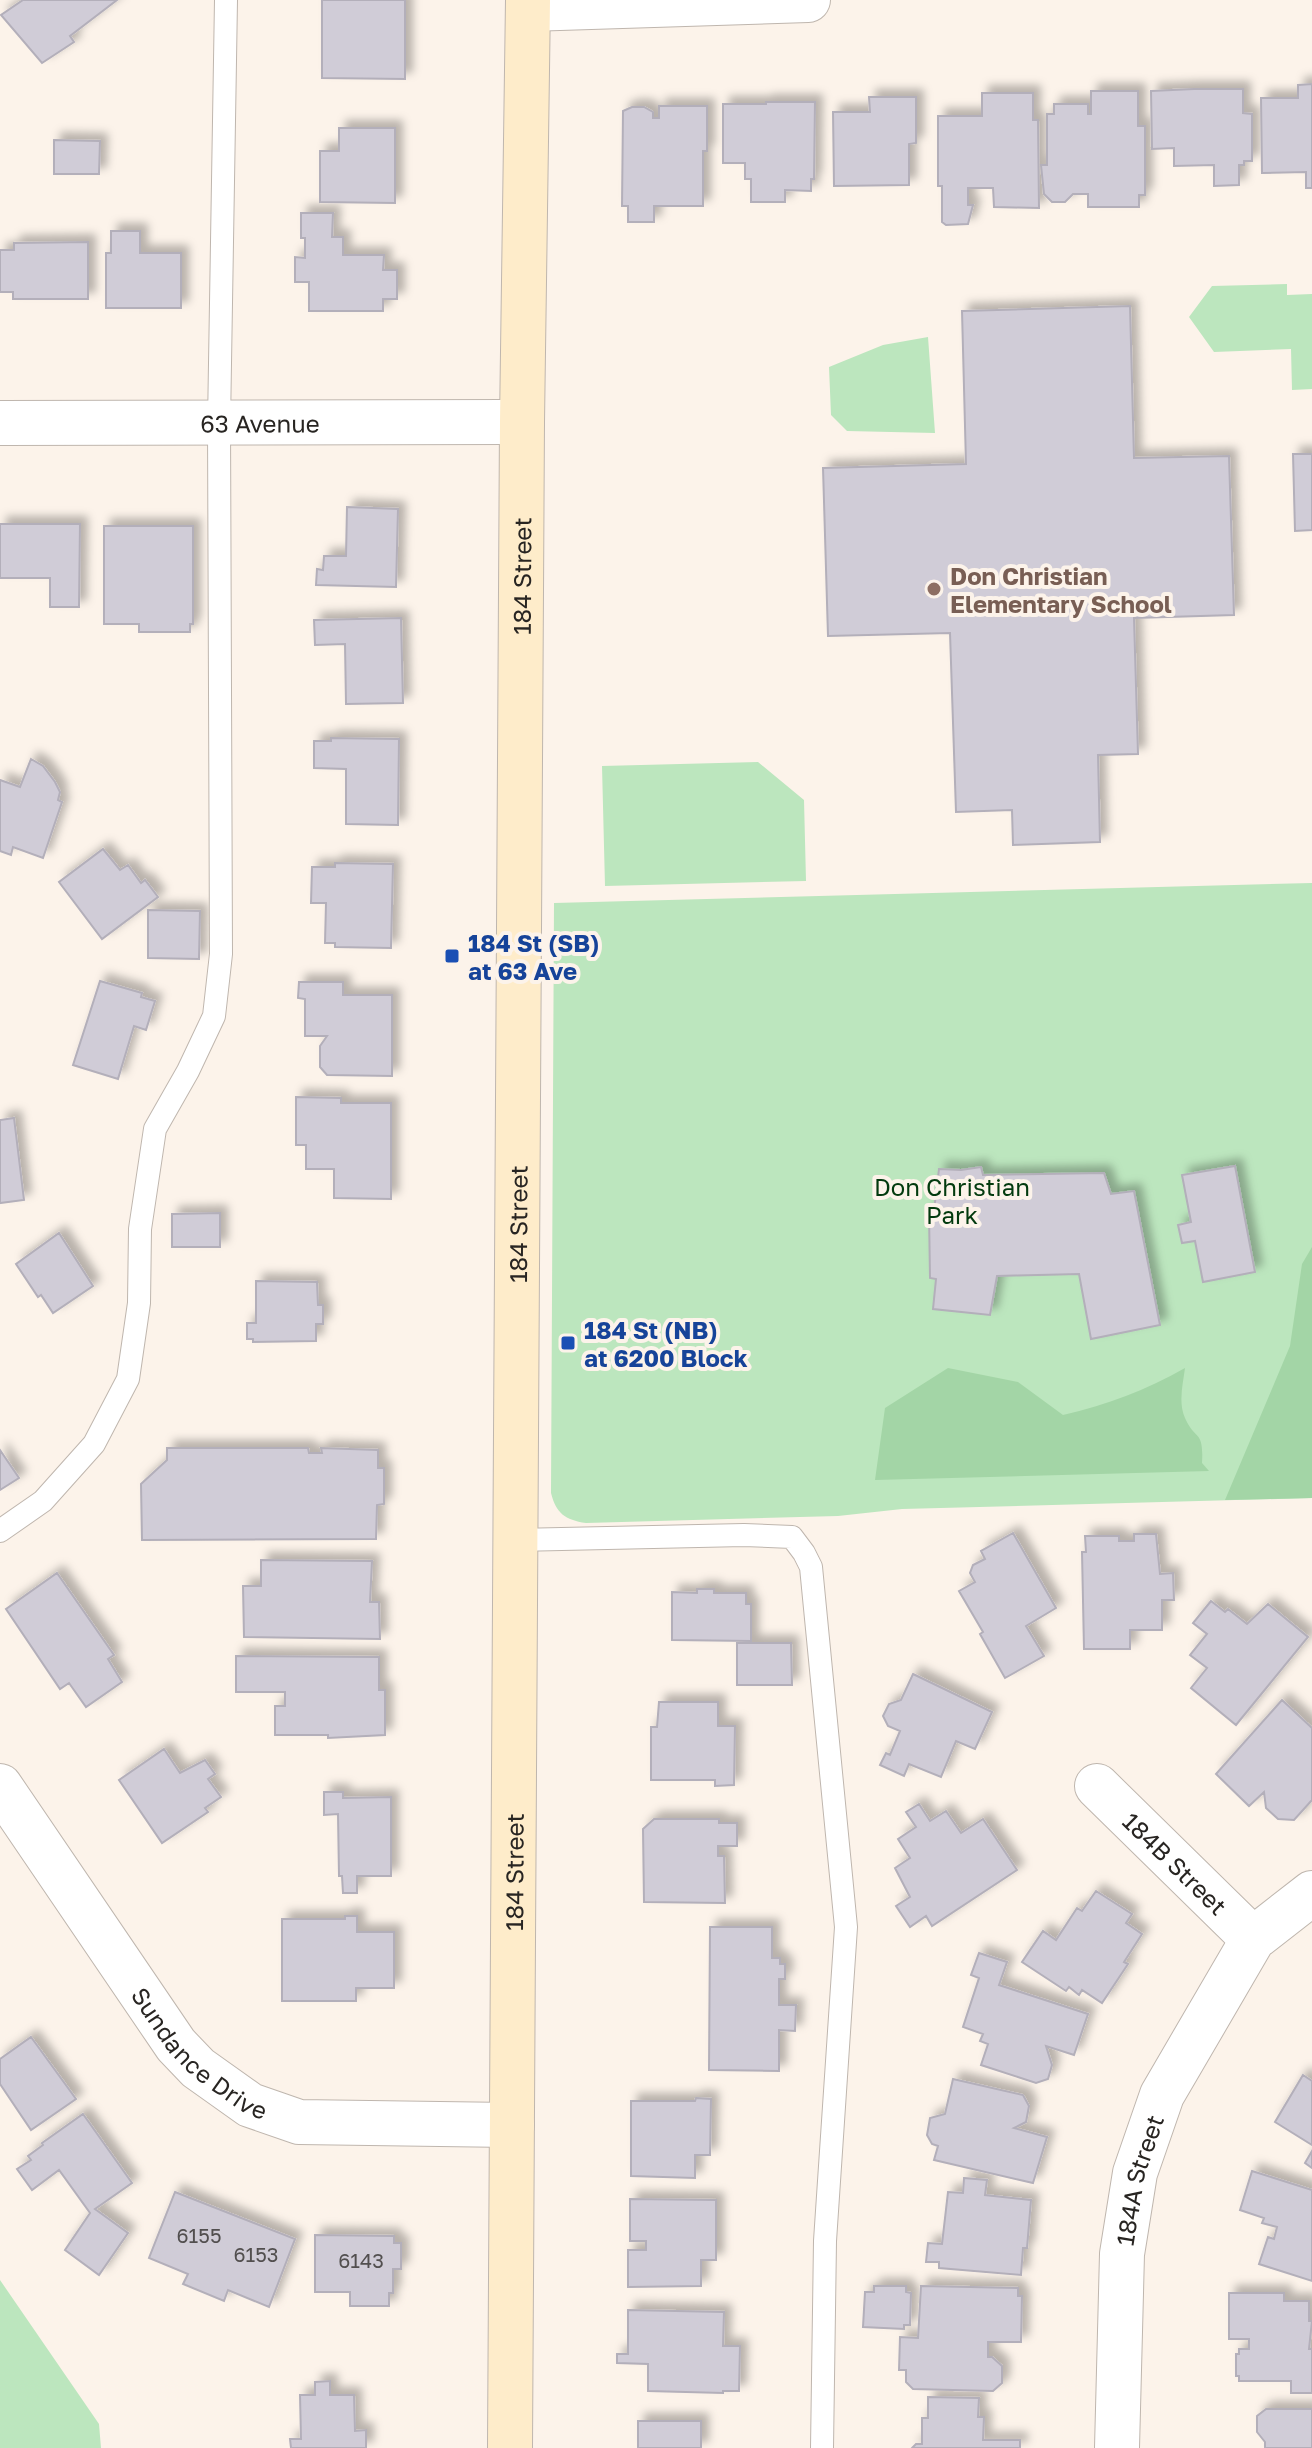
<svg xmlns="http://www.w3.org/2000/svg" width="1312" height="2448" font-family="'Golos Text',sans-serif">
	<style>
		.green { fill: #bce6be }
		.forest { fill: #a3d5a6 }
		.building { fill: #d0ccd7; stroke: #b3afba; stroke-width: 2; filter: url(#shadow) }
		.lines { fill: none; stroke-linecap: round; stroke-linejoin: round }
		.lane-casing { stroke: #bfb6ae; stroke-width: 24 }
		.street-casing { stroke: #bfb6ae; stroke-width: 46 }
		.secondary-casing { stroke: #bfb6ae; stroke-width: 46 }
		.lane { stroke: #fff; stroke-width: 22 }
		.street { stroke: #fff; stroke-width: 44 }
		.secondary { stroke: #feecca; stroke-width: 44 }
		.education-dot { fill: #8d6e63; stroke: #fcf3ea; stroke-width: 3 }
		.transit-dot { fill: #1a4fb4; stroke: #fcf3ea; stroke-width: 3 }
		.labels { text-anchor: middle; dominant-baseline: central; stroke-width: 8; stroke-linejoin: round; paint-order: stroke }
		.number-label { font-size: 20px; fill: #524f4f }
		.street-label { font-size: 24px; fill: #282522; stroke: #fcf3ea }
		.education-label { font-size: 24px; font-weight: bold; fill: #785e54; stroke: #fcf3ea; text-anchor: start }
		.transit-label { font-size: 24px; font-weight: bold; fill: #164399; stroke: #fcf3ea; text-anchor: start }
		.park-label { font-size: 24px; fill: #023a0e; stroke: #fcf3ea }
	</style>
	<defs>
		<filter id="shadow"><feDropShadow dx="7" dy="-7" stdDeviation="4" flood-color="#0004"/></filter>
	</defs>
	<rect width="100%" height="100%" fill="#fcf3ea"/>
	<!-- green -->
	<path class="green" d="M 1287,284 L 1287,295 L 1312,294 L 1312,389 L 1292,390 L 1291,349 L 1214,352 L 1189,317 L 1212,286 Z
		M 928,337 L 935,433 L 847,431 L 831,415 L 829,367 L 883,345 Z
		M 758,762 L 804,800 L 806,881 L 605,886 L 602,766 Z
		M 1312,883 L 1312,1498 L 902,1509 L 838,1516 L 586,1523 C 565,1520 556,1513 551,1493 L 554,903 Z
		M 0,2280 L 99,2424 L 101,2448 L 0,2448 Z"/>
	<!-- forest -->
	<path class="forest" d="M 1312,1247 L 1312,1498 L 1225,1500 L 1290,1346 L 1302,1264 Z
		M 948,1368 L 1018,1382 L 1063,1415 C 1107,1405 1146,1390 1185,1368 C 1183,1384 1178,1402 1185,1418 C 1195,1441 1204,1429 1202,1463 L 1209,1471 L 875,1480 L 885,1408 Z"/>
	<!-- building -->
	<path class="building" d="M 23,0 L 117,0 L 70,36 L 74,42 L 42,63 L 1,15 Z
		M 322,0 L 405,0 L 405,79 L 322,78 Z
		M 1312,84 L 1312,188 L 1306,188 L 1306,172 L 1262,173 L 1261,98 L 1298,98 L 1298,85 Z
		M 1194,89 L 1243,89 L 1243,113 L 1252,114 L 1252,161 L 1244,161 L 1244,165 L 1239,165 L 1239,185 L 1214,186 L 1214,165 L 1174,166 L 1174,148 L 1152,149 L 1151,91 Z
		M 1091,91 L 1138,91 L 1138,126 L 1145,126 L 1145,195 L 1139,195 L 1139,207 L 1088,207 L 1088,194 L 1073,194 L 1065,202 L 1052,202 L 1044,194 L 1041,165 L 1047,165 L 1047,114 L 1054,114 L 1054,104 L 1088,104 L 1088,114 L 1091,114 Z
		M 982,93 L 1033,93 L 1033,120 L 1038,120 L 1039,208 L 994,207 L 993,188 L 968,188 L 968,205 L 973,205 L 968,224 L 946,225 L 942,222 L 942,186 L 938,186 L 938,116 L 982,116 Z
		M 869,97 L 916,97 L 916,143 L 909,144 L 909,185 L 834,186 L 833,112 L 870,112 Z
		M 766,102 L 815,102 L 814,179 L 811,179 L 811,191 L 785,190 L 785,202 L 751,202 L 751,179 L 745,179 L 745,163 L 723,163 L 723,104 L 766,104 Z
		M 659,106 L 707,106 L 707,151 L 703,151 L 703,206 L 654,206 L 654,222 L 628,222 L 628,206 L 622,206 L 623,111 L 632,107 L 644,107 L 653,112 L 653,118 L 659,118 Z
		M 339,128 L 395,128 L 395,203 L 320,202 L 320,151 L 339,151 Z
		M 54,140 L 100,141 L 99,174 L 54,174 Z
		M 301,213 L 333,213 L 332,237 L 343,237 L 343,255 L 384,255 L 383,270 L 397,270 L 397,299 L 383,299 L 383,311 L 309,311 L 309,282 L 295,282 L 295,257 L 305,258 L 305,238 L 301,238 Z
		M 111,231 L 140,231 L 140,253 L 181,253 L 181,308 L 106,308 L 106,253 L 111,253 Z
		M 88,242 L 88,299 L 13,299 L 13,292 L 0,292 L 0,250 L 14,250 L 14,243 Z
		M 1130,306 L 1134,458 L 1229,456 L 1234,615 L 1134,618 L 1138,754 L 1098,755 L 1100,842 L 1013,845 L 1012,810 L 956,812 L 950,633 L 828,636 L 823,468 L 966,464 L 962,311 Z
		M 1293,454 L 1312,454 L 1312,530 L 1295,531 Z
		M 347,507 L 398,509 L 396,587 L 316,585 L 317,569 L 323,570 L 324,556 L 346,556 Z
		M 0,524 L 80,524 L 79,607 L 50,607 L 50,578 L 0,578 Z
		M 104,526 L 193,526 L 193,624 L 190,624 L 190,632 L 139,632 L 139,624 L 104,624 Z
		M 401,618 L 403,703 L 346,704 L 345,644 L 315,645 L 314,620 Z
		M 331,738 L 399,739 L 398,825 L 346,824 L 346,769 L 314,768 L 314,741 L 331,741 Z
		M 31,759 L 43,766 L 55,782 L 60,792 L 58,800 L 62,802 L 43,858 L 13,847 L 11,855 L 0,851 L 0,780 L 20,787 Z
		M 103,849 L 120,870 L 128,865 L 141,883 L 145,880 L 158,897 L 102,939 L 59,882 Z
		M 335,863 L 393,864 L 391,948 L 335,947 L 335,943 L 325,943 L 326,903 L 311,903 L 312,867 L 335,867 Z
		M 148,910 L 200,911 L 199,959 L 148,958 Z
		M 100,981 L 142,993 L 141,997 L 155,1001 L 146,1030 L 134,1026 L 118,1079 L 73,1065 Z
		M 299,982 L 343,982 L 343,995 L 392,995 L 392,1076 L 327,1075 L 320,1067 L 320,1046 L 327,1036 L 305,1036 L 305,999 L 298,998 Z
		M 296,1097 L 341,1098 L 341,1103 L 391,1103 L 391,1199 L 334,1198 L 334,1169 L 306,1169 L 306,1145 L 296,1145 Z
		M 14,1118 L 24,1200 L 0,1203 L 0,1120 Z
		M 1235,1166 L 1255,1272 L 1203,1282 L 1195,1241 L 1182,1243 L 1178,1225 L 1191,1222 L 1182,1175 Z
		M 981,1167 L 983,1175 L 1104,1173 L 1111,1194 L 1134,1191 L 1160,1325 L 1091,1339 L 1079,1274 L 997,1276 L 990,1315 L 933,1309 L 936,1279 L 930,1278 L 929,1212 L 934,1210 L 939,1169 L 961,1170 Z
		M 220,1213 L 220,1247 L 172,1247 L 172,1214 Z
		M 59,1233 L 93,1286 L 53,1313 L 41,1295 L 38,1297 L 16,1264 Z
		M 256,1281 L 317,1282 L 318,1305 L 323,1305 L 323,1324 L 316,1324 L 316,1341 L 253,1342 L 253,1339 L 247,1339 L 247,1323 L 256,1323 Z
		M 167,1448 L 308,1448 L 309,1453 L 322,1453 L 321,1448 L 378,1450 L 378,1468 L 384,1468 L 384,1504 L 377,1505 L 376,1539 L 142,1540 L 141,1484 L 167,1460 Z
		M 0,1450 L 19,1478 L 0,1490 Z
		M 1013,1533 L 1056,1608 L 1026,1626 L 1044,1656 L 1005,1678 L 980,1634 L 983,1632 L 959,1591 L 975,1582 L 970,1573 L 973,1565 L 985,1559 L 981,1551 Z
		M 1134,1534 L 1156,1534 L 1160,1574 L 1173,1573 L 1174,1600 L 1162,1600 L 1162,1630 L 1130,1630 L 1130,1649 L 1084,1649 L 1082,1552 L 1086,1552 L 1085,1536 L 1119,1536 L 1119,1541 L 1134,1541 Z
		M 261,1560 L 372,1561 L 370,1602 L 379,1602 L 380,1639 L 244,1637 L 243,1586 L 261,1586 Z
		M 57,1573 L 114,1655 L 108,1659 L 122,1682 L 86,1707 L 69,1683 L 60,1689 L 6,1609 Z
		M 697,1589 L 714,1589 L 714,1593 L 746,1593 L 746,1604 L 751,1604 L 751,1641 L 672,1640 L 672,1592 L 697,1593 Z
		M 1211,1601 L 1225,1612 L 1228,1609 L 1247,1624 L 1268,1604 L 1308,1637 L 1236,1725 L 1191,1688 L 1207,1668 L 1190,1655 L 1207,1634 L 1193,1623 Z
		M 737,1643 L 791,1643 L 792,1685 L 737,1685 Z
		M 236,1656 L 379,1657 L 379,1690 L 385,1690 L 385,1735 L 328,1738 L 328,1735 L 275,1735 L 275,1706 L 285,1706 L 285,1692 L 236,1692 Z
		M 913,1674 L 992,1712 L 975,1749 L 956,1741 L 941,1777 L 909,1764 L 904,1776 L 880,1765 L 886,1753 L 890,1755 L 900,1731 L 888,1726 L 883,1716 L 889,1704 L 901,1700 Z
		M 1282,1700 L 1312,1728 L 1312,1800 L 1294,1820 L 1278,1819 L 1266,1808 L 1264,1792 L 1249,1806 L 1216,1774 Z
		M 659,1702 L 718,1702 L 718,1726 L 735,1726 L 734,1785 L 715,1786 L 715,1780 L 651,1780 L 651,1727 L 657,1727 Z
		M 164,1749 L 180,1773 L 205,1760 L 215,1774 L 208,1779 L 221,1797 L 205,1808 L 208,1812 L 162,1843 L 119,1780 Z
		M 324,1792 L 343,1792 L 343,1798 L 391,1797 L 391,1876 L 357,1876 L 357,1893 L 343,1893 L 342,1876 L 339,1876 L 338,1814 L 324,1815 Z
		M 919,1804 L 930,1821 L 946,1811 L 961,1833 L 983,1819 L 1017,1870 L 932,1926 L 926,1916 L 910,1927 L 896,1906 L 910,1897 L 895,1868 L 910,1858 L 898,1839 L 916,1827 L 906,1812 Z
		M 654,1819 L 719,1819 L 719,1823 L 737,1823 L 737,1846 L 718,1846 L 718,1856 L 724,1856 L 725,1903 L 644,1902 L 643,1829 Z
		M 1096,1891 L 1132,1914 L 1126,1923 L 1142,1934 L 1124,1962 L 1128,1964 L 1102,2003 L 1082,1990 L 1079,1995 L 1069,1987 L 1066,1991 L 1022,1962 L 1043,1931 L 1056,1940 L 1077,1908 L 1082,1911 Z
		M 345,1916 L 357,1916 L 357,1932 L 394,1932 L 394,1988 L 356,1988 L 356,2001 L 282,2001 L 282,1919 L 345,1919 Z
		M 710,1927 L 772,1927 L 772,1958 L 780,1958 L 780,1964 L 785,1964 L 785,1979 L 779,1979 L 779,2005 L 796,2005 L 795,2031 L 779,2030 L 779,2071 L 709,2070 Z
		M 979,1953 L 1007,1962 L 999,1985 L 1088,2014 L 1074,2055 L 1046,2046 L 1052,2065 L 1048,2079 L 1036,2083 L 981,2065 L 988,2044 L 980,2041 L 983,2034 L 963,2027 L 979,1978 L 971,1975 Z
		M 31,2037 L 76,2099 L 31,2130 L 0,2084 L 0,2059 Z
		M 1303,2075 L 1312,2081 L 1312,2145 L 1275,2122 Z
		M 953,2079 L 1023,2095 L 1029,2106 L 1026,2122 L 1014,2128 L 1047,2137 L 1033,2183 L 934,2160 L 938,2146 L 932,2144 L 927,2135 L 930,2118 L 945,2114 Z
		M 696,2098 L 711,2099 L 710,2155 L 695,2155 L 695,2178 L 631,2176 L 631,2101 L 695,2101 Z
		M 83,2114 L 132,2183 L 95,2209 L 128,2233 L 99,2275 L 65,2250 L 90,2213 L 59,2170 L 32,2190 L 17,2169 L 31,2160 L 28,2156 L 43,2145 L 42,2143 Z
		M 1312,2151 L 1312,2168 L 1305,2163 Z
		M 1252,2171 L 1312,2190 L 1312,2281 L 1259,2264 L 1268,2237 L 1274,2239 L 1277,2227 L 1262,2223 L 1264,2218 L 1240,2210 Z
		M 964,2178 L 987,2180 L 985,2195 L 1031,2200 L 1027,2248 L 1023,2248 L 1021,2275 L 939,2268 L 939,2262 L 926,2262 L 928,2243 L 942,2244 L 948,2192 L 963,2193 Z
		M 175,2192 L 295,2239 L 269,2307 L 228,2290 L 224,2301 L 183,2284 L 188,2274 L 149,2258 Z
		M 630,2199 L 716,2200 L 716,2260 L 701,2260 L 701,2286 L 628,2287 L 628,2250 L 646,2250 L 646,2241 L 630,2241 Z
		M 315,2235 L 394,2236 L 394,2243 L 401,2243 L 401,2269 L 393,2269 L 393,2293 L 389,2293 L 389,2306 L 350,2306 L 350,2292 L 315,2292 Z
		M 874,2286 L 906,2286 L 906,2292 L 911,2293 L 910,2325 L 904,2325 L 904,2329 L 863,2327 L 865,2292 L 874,2292 Z
		M 921,2286 L 1018,2288 L 1018,2296 L 1022,2296 L 1021,2342 L 988,2342 L 988,2357 L 992,2357 L 1002,2366 L 1002,2383 L 993,2391 L 913,2389 L 906,2382 L 906,2370 L 899,2370 L 900,2337 L 918,2338 Z
		M 1229,2293 L 1284,2293 L 1284,2301 L 1309,2301 L 1309,2321 L 1312,2321 L 1309,2349 L 1312,2349 L 1312,2393 L 1291,2393 L 1291,2381 L 1239,2381 L 1239,2376 L 1236,2376 L 1236,2354 L 1239,2354 L 1239,2349 L 1249,2349 L 1249,2339 L 1229,2339 Z
		M 628,2310 L 724,2312 L 723,2346 L 740,2346 L 739,2391 L 723,2391 L 723,2393 L 648,2391 L 648,2364 L 617,2363 L 617,2354 L 628,2354 Z
		M 330,2381 L 330,2395 L 354,2395 L 355,2431 L 366,2430 L 366,2448 L 291,2448 L 290,2439 L 301,2439 L 300,2395 L 315,2395 L 315,2382 Z
		M 928,2397 L 979,2398 L 978,2417 L 984,2417 L 983,2440 L 1020,2440 L 1020,2448 L 912,2448 L 916,2444 L 922,2444 L 922,2418 L 928,2418 Z
		M 1266,2409 L 1312,2409 L 1312,2448 L 1265,2448 L 1265,2442 L 1257,2432 L 1257,2416 Z
		M 638,2421 L 701,2421 L 701,2448 L 638,2448 Z"/>
	<g class="lines">
		<!-- lane casing -->
		<g class="lane-casing">
			<path id="lane" d="M 0,1531 L 43,1501 L 94,1444 L 128,1379 L 139,1303 L 140,1229 L 155,1129 L 188,1071 L 214,1016 L 221,954 L 219,424 L 226,0
				M 516,1540 L 744,1535 L 792,1537 L 804,1553 L 811,1567 L 846,1927 L 825,2241 L 822,2448"/>
		</g>
		<!-- street casing -->
		<g class="street-casing">
			<g id="street">
				<path d="M 528,9 L 808,0"/>
				<path id="s1" d="M 0,423 L 522,422"/>
				<path id="s2" d="M 0,1786 L 176,2045 L 198,2068 L 250,2105 L 299,2122 L 512,2125"/>
				<path id="s3" d="M 1097,1786 L 1253,1939"/>
				<path id="s4" d="M 1117,2448 L 1122,2254 L 1135,2173 L 1162,2095 L 1253,1939 L 1312,1893"/>
			</g>
		</g>
		<!-- secondary casing -->
		<g class="secondary-casing">
			<g id="secondary">
				<path id="s5" d="M 510,2448 L 522,422 L 528,0"/>
			</g>
		</g>
		<!-- lane -->
		<use href="#lane" class="lane"/>
		<!-- street -->
		<use href="#street" class="street"/>
		<!-- secondary -->
		<use href="#secondary" class="secondary"/>
	</g>
	<!-- markers -->
	<circle class="education-dot" cx="934" cy="589" r="8"/>
	<g class="transit-dot">
		<rect x="444" y="948" width="16" height="16" rx="4"/>
		<rect x="560" y="1335" width="16" height="16" rx="4"/>
	</g>
	<g class="labels">
		<!-- number labels -->
		<g class="number-label">
			<text x="199" y="2235">6155</text>
			<text x="256" y="2254">6153</text>
			<text x="361" y="2260">6143</text>
		</g>
		<!-- street labels -->
		<g class="street-label">
			<text stroke="none"><textPath href="#s1" startOffset="260">63 Avenue</textPath></text>
			<text stroke="none"><textPath href="#s5" startOffset="1872">184 Street</textPath></text>
			<text stroke="none"><textPath href="#s5" startOffset="1224">184 Street</textPath></text>
			<text stroke="none"><textPath href="#s3" startOffset="110">184B Street</textPath></text>
			<text stroke="none"><textPath href="#s5" startOffset="576">184 Street</textPath></text>
			<text stroke="none"><textPath href="#s2" startOffset="336">Sundance Drive</textPath></text>
			<text stroke="none"><textPath href="#s4" startOffset="270">184A Street</textPath></text>
		</g>
		<!-- education labels -->
		<g class="education-label">
			<text x="950" y="575">Don Christian<tspan x="950" dy="28">Elementary School</tspan></text>
		</g>
		<!-- transit labels -->
		<g class="transit-label">
			<text x="468" y="942">184 St (SB)<tspan x="468" dy="28">at 63 Ave</tspan></text>
			<text x="584" y="1329">184 St (NB)<tspan x="584" dy="28">at 6200 Block</tspan></text>
		</g>
		<!-- park labels -->
		<g class="park-label">
			<text x="952" y="1186">Don Christian<tspan x="952" dy="28">Park</tspan></text>
		</g>
	</g>
</svg>
